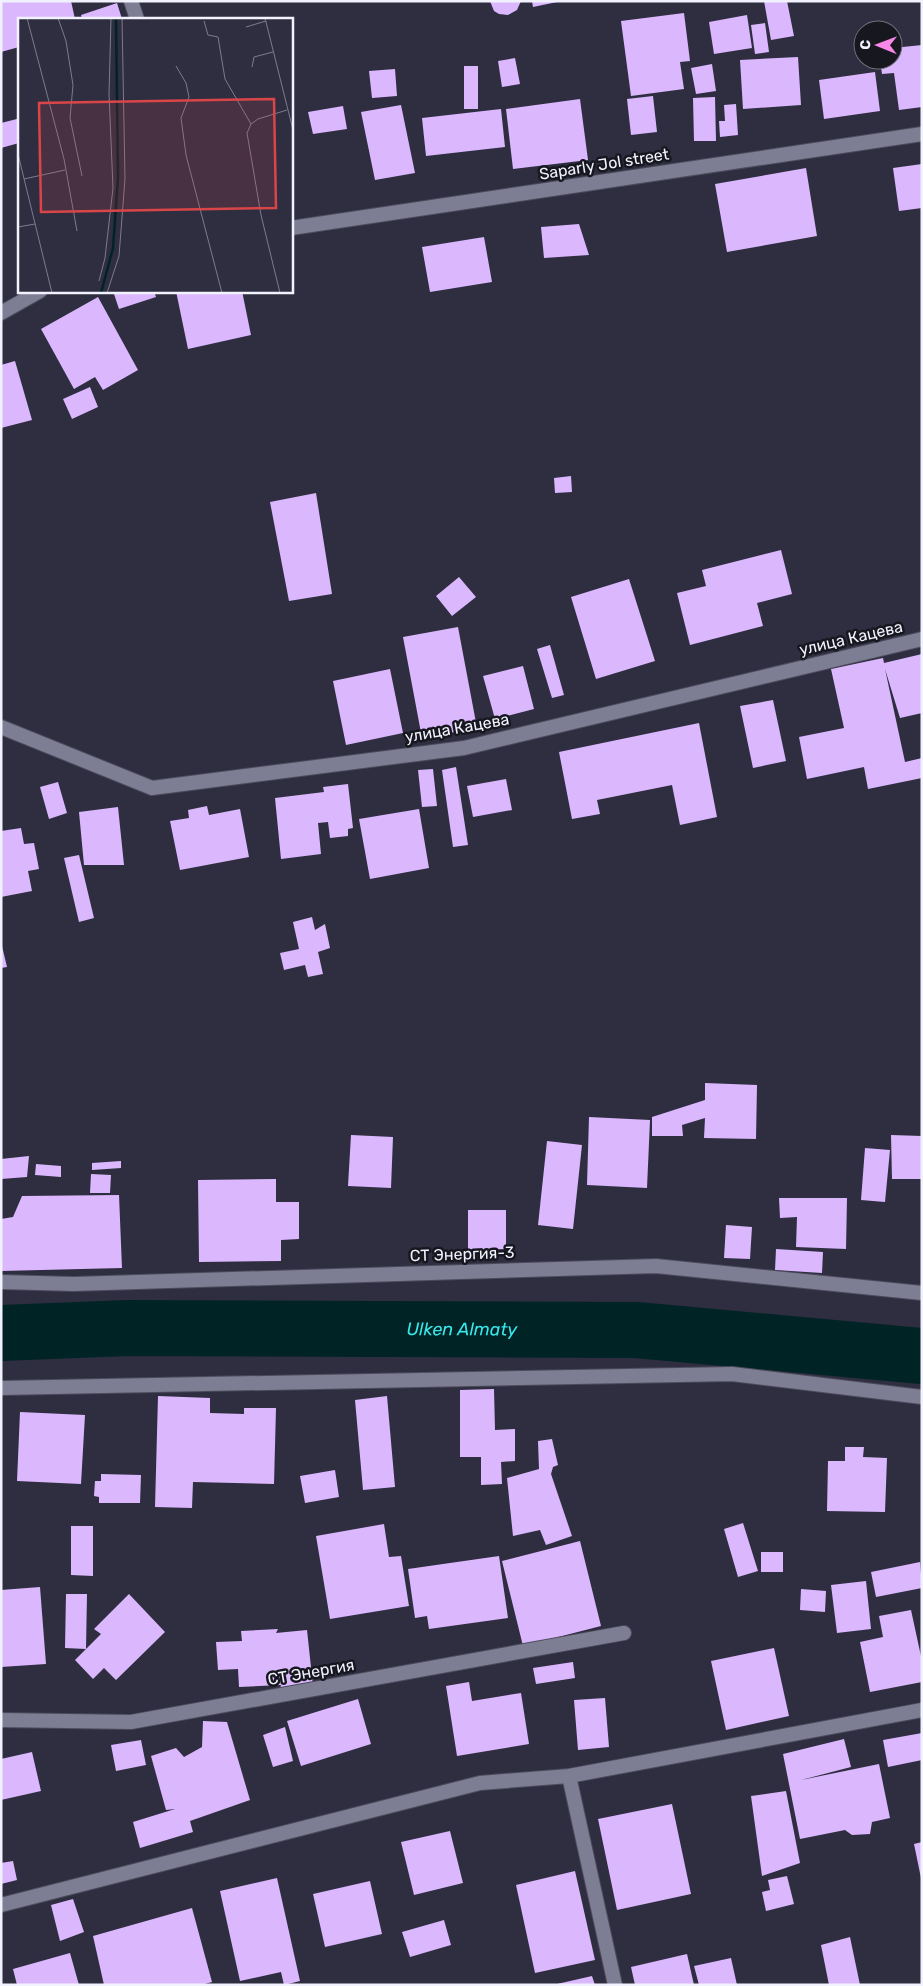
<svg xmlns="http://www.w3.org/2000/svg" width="923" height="1986" font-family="Rubik,sans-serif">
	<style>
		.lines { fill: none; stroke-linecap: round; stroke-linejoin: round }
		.river { stroke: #002425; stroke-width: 56 }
		.building { fill: #dbb8fe }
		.minor-casing { stroke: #4c4b5b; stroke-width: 16 }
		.tertiary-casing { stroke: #4c4b5b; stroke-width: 16 }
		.minor { stroke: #7d7d94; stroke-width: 14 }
		.tertiary { stroke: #7d7d94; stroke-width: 14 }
		.labels { text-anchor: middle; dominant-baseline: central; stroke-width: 5; stroke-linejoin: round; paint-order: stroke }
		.street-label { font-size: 16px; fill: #f2f2ff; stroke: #171720 }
		.water-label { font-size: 18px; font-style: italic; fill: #37e6ea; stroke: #171720 }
		.inset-river { fill: none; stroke: #002425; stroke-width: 2.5 }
		.inset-road { fill: none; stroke: #7d7c8d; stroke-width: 1 }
		.view { fill: #da4648; fill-opacity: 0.15; stroke: #da4648; stroke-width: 2.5 }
		.inset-edge { fill: none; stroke: #f2f2ff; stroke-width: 2.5 }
	</style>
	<rect width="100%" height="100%" fill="#2f2e41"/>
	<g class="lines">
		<!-- river -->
		<path class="river" id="s1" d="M 1,1333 L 128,1328 L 636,1330 L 922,1356"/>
	</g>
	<!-- building -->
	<path class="building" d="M 1,1 L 71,1 L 75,19 L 19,19 L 19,47 L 1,52 Z
		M 490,1 L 521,1 L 517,10 L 508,15 L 499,14 L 494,11 Z
		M 532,1 L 557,1 L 557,2 L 533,7 Z
		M 764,1 L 787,1 L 794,36 L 771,40 Z
		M 117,3 L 122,19 L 82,19 L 81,15 Z
		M 684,13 L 690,61 L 680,62 L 684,89 L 631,96 L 621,21 Z
		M 747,15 L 752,48 L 714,54 L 709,22 Z
		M 765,23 L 769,52 L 755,54 L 751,25 Z
		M 922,45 L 922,107 L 899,110 L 894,73 L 882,74 L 880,60 L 893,60 L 893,48 Z
		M 798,57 L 801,105 L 743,109 L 740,60 Z
		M 515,58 L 520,84 L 502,87 L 498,61 Z
		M 712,64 L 716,91 L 696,94 L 691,68 Z
		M 464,66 L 478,66 L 478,109 L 464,109 Z
		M 395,69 L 397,96 L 372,98 L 369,71 Z
		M 875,72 L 880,111 L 824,119 L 819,80 Z
		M 653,96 L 657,132 L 631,135 L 627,99 Z
		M 715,97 L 716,141 L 694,141 L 693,98 Z
		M 580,99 L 588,160 L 513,169 L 506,109 Z
		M 736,104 L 738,135 L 720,137 L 719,121 L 725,121 L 724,105 Z
		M 401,105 L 415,173 L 375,180 L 361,112 Z
		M 343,106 L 347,129 L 313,134 L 308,112 Z
		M 501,109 L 505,147 L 426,156 L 422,118 Z
		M 17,119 L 19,126 L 19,143 L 1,148 L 1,123 Z
		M 922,164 L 922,208 L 899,211 L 893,168 Z
		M 806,168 L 817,236 L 727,252 L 715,184 Z
		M 579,224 L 589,255 L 544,258 L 541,227 Z
		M 484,237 L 492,282 L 430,292 L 422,247 Z
		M 113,291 L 154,291 L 156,297 L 119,309 Z
		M 176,291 L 242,291 L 251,335 L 188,349 Z
		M 98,297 L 138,370 L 103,390 L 95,377 L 74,389 L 41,329 Z
		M 15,361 L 32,420 L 1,428 L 1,365 Z
		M 90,387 L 98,407 L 72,419 L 63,399 Z
		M 571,476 L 572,492 L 555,493 L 554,478 Z
		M 316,493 L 332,594 L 289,601 L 270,502 Z
		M 781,550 L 792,594 L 757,603 L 763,626 L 690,645 L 677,593 L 706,586 L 702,570 Z
		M 459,577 L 476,597 L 452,616 L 436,596 Z
		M 629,579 L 655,661 L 596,679 L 571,597 Z
		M 458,627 L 477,728 L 422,738 L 403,637 Z
		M 550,645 L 564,695 L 552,698 L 537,649 Z
		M 922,654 L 922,713 L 900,718 L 885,669 L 905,762 L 922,758 L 922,778 L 868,789 L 864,767 L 807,779 L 799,737 L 844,728 L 831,669 L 883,658 L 884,663 Z
		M 523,666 L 534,709 L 495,719 L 483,676 Z
		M 390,669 L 403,733 L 346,745 L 333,681 Z
		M 773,700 L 786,761 L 753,768 L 740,706 Z
		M 699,723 L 717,817 L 680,825 L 672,785 L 597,800 L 600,814 L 572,819 L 559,752 Z
		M 456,767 L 468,845 L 453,847 L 442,770 Z
		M 433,769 L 437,806 L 422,807 L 418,770 Z
		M 506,779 L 512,810 L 473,817 L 467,786 Z
		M 58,782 L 67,813 L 49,819 L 40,787 Z
		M 348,784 L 353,828 L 348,829 L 348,836 L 330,838 L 328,822 L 318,823 L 321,854 L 281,859 L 275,798 L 324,792 L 323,787 Z
		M 207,806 L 209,815 L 240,809 L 249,857 L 180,870 L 170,821 L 189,818 L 188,810 Z
		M 118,807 L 124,865 L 84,865 L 79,812 Z
		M 419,809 L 429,868 L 370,879 L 359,819 Z
		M 21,828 L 24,844 L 34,843 L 39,869 L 28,871 L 32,891 L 1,897 L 1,831 Z
		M 79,855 L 94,918 L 79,922 L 64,858 Z
		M 312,917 L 315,930 L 325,924 L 330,948 L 318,952 L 323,974 L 308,977 L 305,965 L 284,970 L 280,953 L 299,949 L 293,922 Z
		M 1,942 L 7,967 L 1,968 Z
		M 705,1083 L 757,1085 L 756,1139 L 704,1138 L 705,1118 L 682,1125 L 683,1136 L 652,1136 L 652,1117 L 705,1100 Z
		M 589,1117 L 650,1120 L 647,1188 L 587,1185 Z
		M 351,1135 L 393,1137 L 391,1188 L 348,1186 Z
		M 891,1135 L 922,1136 L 922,1179 L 892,1179 Z
		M 547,1141 L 582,1145 L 573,1229 L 538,1225 Z
		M 865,1148 L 890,1150 L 885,1202 L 861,1200 Z
		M 29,1156 L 27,1177 L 1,1179 L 1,1159 Z
		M 121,1161 L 121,1168 L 92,1170 L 92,1163 Z
		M 36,1164 L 61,1166 L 61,1177 L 35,1175 Z
		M 91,1174 L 111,1175 L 110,1193 L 90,1193 Z
		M 276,1179 L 276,1202 L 299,1202 L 299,1239 L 281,1240 L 281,1261 L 199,1262 L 198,1180 Z
		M 119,1195 L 122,1268 L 1,1271 L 1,1219 L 13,1217 L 22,1196 Z
		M 779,1198 L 847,1198 L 846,1249 L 796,1247 L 797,1217 L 780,1218 Z
		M 468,1210 L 506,1210 L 506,1249 L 468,1250 Z
		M 726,1225 L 752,1227 L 750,1259 L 724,1258 Z
		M 776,1249 L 823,1252 L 822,1273 L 775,1270 Z
		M 494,1389 L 495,1430 L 515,1429 L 515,1461 L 501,1462 L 502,1484 L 481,1485 L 481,1457 L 460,1457 L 460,1390 Z
		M 158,1396 L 210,1398 L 210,1413 L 244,1414 L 244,1408 L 276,1408 L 274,1484 L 193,1482 L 192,1508 L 155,1507 Z
		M 387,1396 L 395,1487 L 363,1490 L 355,1400 Z
		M 20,1412 L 85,1415 L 81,1484 L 17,1481 Z
		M 552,1439 L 558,1465 L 553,1467 L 551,1474 L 572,1536 L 546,1545 L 540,1530 L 513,1536 L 507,1478 L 539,1469 L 538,1441 Z
		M 845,1447 L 864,1447 L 863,1457 L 887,1458 L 885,1512 L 827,1511 L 828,1461 L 845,1461 Z
		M 335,1470 L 339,1497 L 305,1503 L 300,1476 Z
		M 101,1474 L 141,1475 L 140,1503 L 99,1503 L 99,1497 L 94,1496 L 95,1481 L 101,1481 Z
		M 743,1523 L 758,1571 L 738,1577 L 724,1529 Z
		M 384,1524 L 389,1557 L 401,1556 L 409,1606 L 330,1619 L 316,1536 Z
		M 71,1526 L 93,1526 L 93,1576 L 71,1575 Z
		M 580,1541 L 601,1626 L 523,1646 L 502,1561 Z
		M 761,1552 L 783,1552 L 783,1572 L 761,1572 Z
		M 499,1556 L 508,1618 L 429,1629 L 427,1616 L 415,1618 L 408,1569 Z
		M 920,1562 L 922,1588 L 876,1597 L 871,1572 Z
		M 866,1581 L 871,1629 L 837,1633 L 831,1585 Z
		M 40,1587 L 46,1664 L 1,1667 L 1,1590 Z
		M 801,1589 L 826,1591 L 825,1612 L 800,1610 Z
		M 66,1594 L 87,1594 L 86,1649 L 65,1648 Z
		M 129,1594 L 165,1632 L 116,1680 L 104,1668 L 93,1679 L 75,1660 L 101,1634 L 94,1629 Z
		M 911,1610 L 922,1661 L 922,1682 L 870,1692 L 860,1642 L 883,1637 L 879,1616 Z
		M 278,1629 L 276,1633 L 307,1630 L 313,1686 L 280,1689 L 281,1685 L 239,1687 L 238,1669 L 218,1670 L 216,1642 L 242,1641 L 241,1631 Z
		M 774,1648 L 789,1716 L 726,1730 L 711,1661 Z
		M 573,1662 L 575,1678 L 536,1684 L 533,1668 Z
		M 469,1682 L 472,1701 L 521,1693 L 529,1744 L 457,1756 L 446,1686 Z
		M 605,1698 L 609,1747 L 578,1750 L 574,1700 Z
		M 358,1699 L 371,1744 L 301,1766 L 287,1721 Z
		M 203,1721 L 227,1722 L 250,1800 L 190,1821 L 193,1832 L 140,1848 L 133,1822 L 175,1809 L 166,1810 L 151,1756 L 176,1748 L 184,1757 L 202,1747 Z
		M 285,1727 L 293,1761 L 273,1767 L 263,1735 Z
		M 922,1733 L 922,1760 L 888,1767 L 883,1740 Z
		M 844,1739 L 851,1767 L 801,1780 L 879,1764 L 890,1818 L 872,1822 L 870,1834 L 852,1835 L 845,1830 L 800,1839 L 783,1754 Z
		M 141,1740 L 146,1765 L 116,1771 L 111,1745 Z
		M 32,1752 L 41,1791 L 1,1800 L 1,1759 Z
		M 786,1791 L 800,1863 L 762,1876 L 751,1796 Z
		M 672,1804 L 691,1894 L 617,1910 L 598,1819 Z
		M 450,1831 L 463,1883 L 414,1895 L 401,1842 Z
		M 922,1842 L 922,1878 L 921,1878 L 914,1844 Z
		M 13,1861 L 17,1880 L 1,1884 L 1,1863 Z
		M 575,1871 L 595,1960 L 535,1973 L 516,1885 Z
		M 787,1876 L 794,1904 L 766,1911 L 762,1892 L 770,1890 L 768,1880 Z
		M 277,1878 L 300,1981 L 284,1985 L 281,1972 L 240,1981 L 220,1891 Z
		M 370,1881 L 382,1934 L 325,1947 L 313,1894 Z
		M 73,1899 L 84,1932 L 60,1941 L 51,1905 Z
		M 192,1908 L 212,1982 L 201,1985 L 104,1985 L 93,1936 Z
		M 444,1920 L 451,1945 L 410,1957 L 402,1932 Z
		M 850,1937 L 860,1985 L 829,1985 L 821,1945 Z
		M 70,1953 L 79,1985 L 17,1985 L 13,1969 Z
		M 687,1954 L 694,1985 L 635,1985 L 631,1967 Z
		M 731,1958 L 737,1985 L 699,1985 L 694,1966 Z
		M 592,1976 L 595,1985 L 557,1985 L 557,1984 Z"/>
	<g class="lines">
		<!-- minor casing -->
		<g class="minor-casing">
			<path id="minor" d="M 1,313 L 40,291
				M 1,727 L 152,788 L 464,748 L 922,639
				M 1,1282 L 74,1284 L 656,1266 L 922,1293
				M 1,1388 L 732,1374 L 922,1397
				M 1,1720 L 131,1722 L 624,1633
				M 569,1776 L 615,1985
				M 1,1905 L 480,1783 L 569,1776 L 922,1710"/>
		</g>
		<!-- tertiary casing -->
		<g class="tertiary-casing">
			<path id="tertiary" d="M 131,1 L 137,19
				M 291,228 L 922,134"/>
		</g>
		<!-- minor -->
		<use href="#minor" class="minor"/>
		<!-- tertiary -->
		<use href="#tertiary" class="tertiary"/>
	</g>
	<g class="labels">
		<!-- street labels -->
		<g class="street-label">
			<text transform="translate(604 164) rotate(-9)">Saparly Jol street</text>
			<text transform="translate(851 638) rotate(-13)">улица Кацева</text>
			<text transform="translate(457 728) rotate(-10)">улица Кацева</text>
			<text transform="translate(462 1254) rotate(-2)">СТ Энергия-3</text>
			<text transform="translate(311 1672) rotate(-10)">СТ Энергия</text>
		</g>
		<!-- water labels -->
		<g class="water-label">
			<text stroke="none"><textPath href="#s1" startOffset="461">Ulken Almaty</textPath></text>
		</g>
	</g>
	<!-- overview -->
	<g transform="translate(18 18)">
		<rect width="275" height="275" fill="#2f2e41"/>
		<path class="inset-river" d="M 83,275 L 95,230 L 100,159 L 98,0"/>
		<path class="inset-road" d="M 9,0 L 46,141 L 59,213M 40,0 L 48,23 L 55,67 L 52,100 L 64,158M 247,0 L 275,112M 186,3 L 190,17 L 200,19 L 207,61 L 233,106M 228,9 L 248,3M 158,48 L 168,65 L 171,79 L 163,100 L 168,137 L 204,275M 234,49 L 236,39 L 255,34M 0,136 L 34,275M 6,161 L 47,152M 0,209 L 17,206M 81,263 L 87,240 L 95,170 L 91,76 L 93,0M 89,275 L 101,238 L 107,161 L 104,0M 262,275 L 243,197 L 229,115 L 233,106 L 240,101 L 269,92"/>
		<path class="view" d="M 256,81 L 258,190 L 23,194 L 21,85 Z"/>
		<rect width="275" height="275" class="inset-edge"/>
	</g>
	<!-- border -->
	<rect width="923" height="1986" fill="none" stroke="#f2f2ff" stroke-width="5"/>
	<!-- north arrow -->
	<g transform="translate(878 45) rotate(271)"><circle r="24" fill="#171720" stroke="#6f6f79"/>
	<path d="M0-4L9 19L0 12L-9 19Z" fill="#f987e8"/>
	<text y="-8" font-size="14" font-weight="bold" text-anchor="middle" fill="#f2f2ff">С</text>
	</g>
</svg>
